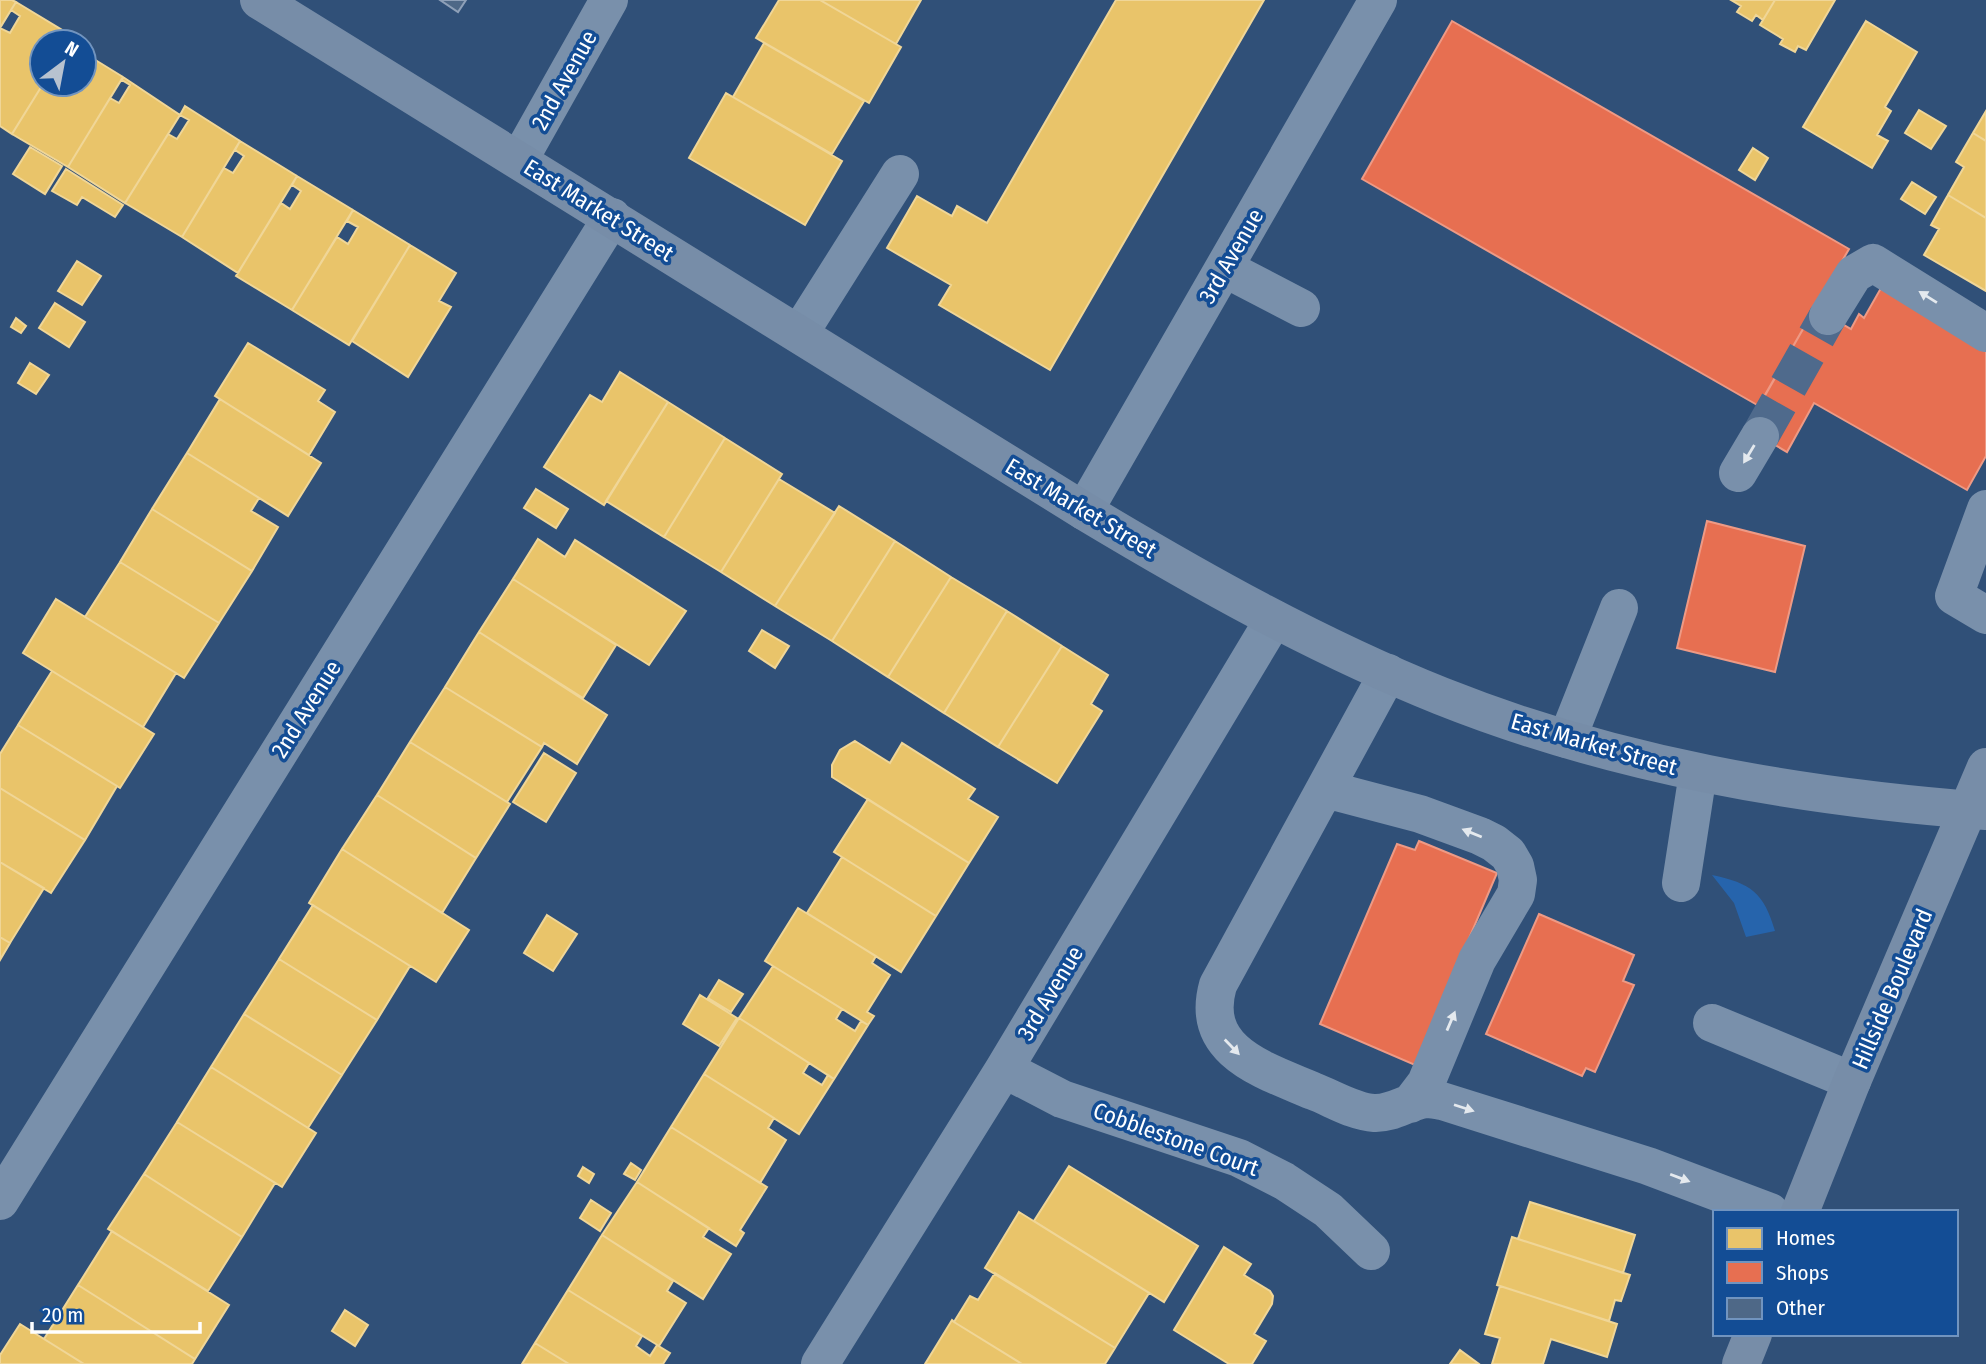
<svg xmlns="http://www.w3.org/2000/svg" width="1986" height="1364" font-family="'Fira Sans Condensed',sans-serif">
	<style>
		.green { fill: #2664ac }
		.homes { fill: #e9c46a; stroke: #f0d697; stroke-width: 2 }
		.shops { fill: #e76f51; stroke: #ee9a85; stroke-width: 2 }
		.building { fill: #4e6887; stroke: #8ea0b8; stroke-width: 2 }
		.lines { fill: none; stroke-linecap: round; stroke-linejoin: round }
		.minor-tunnel { stroke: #4f6a8c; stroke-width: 38; stroke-dasharray: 38 19; stroke-linecap: butt }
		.minor { stroke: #7990ab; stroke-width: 38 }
		.major { stroke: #778da8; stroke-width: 38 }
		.oneway { fill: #e4e9ee }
		.labels { text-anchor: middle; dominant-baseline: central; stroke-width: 7; stroke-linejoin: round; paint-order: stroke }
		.street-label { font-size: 23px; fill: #fff; stroke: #134d95 }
	</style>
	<rect width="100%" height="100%" fill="#305078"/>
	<!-- green -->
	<path class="green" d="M 1712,875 C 1751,883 1764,893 1775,931 L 1746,937 L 1734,903 Z"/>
	<!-- homes -->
	<path class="homes" d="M 0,0 L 12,0 L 16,2 L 0,28 Z
		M 779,0 L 820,0 L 901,47 L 869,103 L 756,38 Z
		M 820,0 L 921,0 L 896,44 Z
		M 1116,0 L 1264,0 L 1050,370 L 939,305 L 951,285 L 887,248 L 917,196 L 952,216 L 957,206 L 987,223 Z
		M 1731,0 L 1775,0 L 1763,20 L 1756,15 L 1752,21 L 1737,12 L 1741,6 Z
		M 1775,0 L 1835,0 L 1806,50 L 1798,46 L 1795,52 L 1780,44 L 1783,39 L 1760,25 Z
		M 16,2 L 72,36 L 69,42 L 42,42 L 43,84 L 12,134 L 0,126 L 0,28 L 10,33 L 20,16 L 11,10 Z
		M 1866,21 L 1917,52 L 1885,107 L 1891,111 L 1877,135 L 1888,141 L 1872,168 L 1803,127 Z
		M 764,43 L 864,101 L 832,154 L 733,97 Z
		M 84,53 L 123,77 L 68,167 L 12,134 L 43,84 L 84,84 Z
		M 123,77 L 180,115 L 125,203 L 68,167 L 110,98 L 119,103 L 130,85 L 122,80 Z
		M 726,93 L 842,161 L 805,225 L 689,158 Z
		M 185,106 L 240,141 L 182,237 L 125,203 L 168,134 L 177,139 L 189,120 L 180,115 Z
		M 1919,110 L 1946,126 L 1931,149 L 1905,133 Z
		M 1986,111 L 1986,141 L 1973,133 Z
		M 1973,133 L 1986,141 L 1986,218 L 1948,195 L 1964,167 L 1956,162 Z
		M 240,141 L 297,176 L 238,273 L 182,237 L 224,168 L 233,173 L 244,156 L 235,150 Z
		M 30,147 L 62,166 L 45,194 L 13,174 Z
		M 1753,148 L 1768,158 L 1755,180 L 1739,170 Z
		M 66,169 L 123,205 L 115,217 L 82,197 L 77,205 L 52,191 Z
		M 297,176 L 353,210 L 292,310 L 236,276 L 281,203 L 290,209 L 301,191 L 292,185 Z
		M 1912,182 L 1936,197 L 1925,214 L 1901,199 Z
		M 1948,195 L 1986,218 L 1986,291 L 1924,255 L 1939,229 L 1931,225 Z
		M 353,210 L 410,245 L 349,345 L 292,310 L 337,237 L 348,244 L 358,227 L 347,221 Z
		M 410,245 L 456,273 L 439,301 L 451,307 L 408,377 L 352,341 Z
		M 77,261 L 101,276 L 82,305 L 58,291 Z
		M 55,303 L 85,322 L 69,347 L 39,328 Z
		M 16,318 L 26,326 L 21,333 L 11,327 Z
		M 248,343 L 325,390 L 318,401 L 335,412 L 309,455 L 215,396 Z
		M 30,363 L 49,375 L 36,394 L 18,383 Z
		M 620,372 L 668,402 L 604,505 L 544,467 L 590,395 L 602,402 Z
		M 220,399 L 321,463 L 288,516 L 187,453 Z
		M 668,402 L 725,438 L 664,537 L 606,501 Z
		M 725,438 L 782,474 L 721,572 L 664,537 Z
		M 187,453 L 259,498 L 251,511 L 278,527 L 252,571 L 152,509 Z
		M 779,479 L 835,513 L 775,606 L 721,572 Z
		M 536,489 L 568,509 L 556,528 L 524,508 Z
		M 839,506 L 895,541 L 832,641 L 775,606 Z
		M 152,509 L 252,571 L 219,623 L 120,562 Z
		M 538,539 L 565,557 L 575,540 L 686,611 L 649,665 L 513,579 Z
		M 895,541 L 951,577 L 888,677 L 832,641 Z
		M 120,562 L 219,623 L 184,678 L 85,617 Z
		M 951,577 L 1007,611 L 944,713 L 888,677 Z
		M 513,579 L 616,645 L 583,698 L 479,632 Z
		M 56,599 L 176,673 L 143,727 L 23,653 Z
		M 1007,611 L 1062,646 L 998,747 L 944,713 Z
		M 762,630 L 789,646 L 775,668 L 749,651 Z
		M 479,632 L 607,715 L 577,764 L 544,743 L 542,747 L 445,687 Z
		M 1062,646 L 1108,675 L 1091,704 L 1102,711 L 1057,783 L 998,747 Z
		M 52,671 L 154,734 L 120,788 L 18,725 Z
		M 445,687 L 542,747 L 507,802 L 410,742 Z
		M 18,725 L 117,786 L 85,840 L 0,788 L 0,754 Z
		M 855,741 L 890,763 L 902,743 L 975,789 L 968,799 L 998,817 L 969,863 L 832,777 L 832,765 L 840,750 Z
		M 410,742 L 510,804 L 476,858 L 377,795 Z
		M 544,753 L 576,773 L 546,822 L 513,802 Z
		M 0,788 L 85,840 L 51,893 L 0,862 Z
		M 377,795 L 476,858 L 442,913 L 342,849 Z
		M 868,799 L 969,863 L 936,916 L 834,852 Z
		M 342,849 L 469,930 L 436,982 L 309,903 Z
		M 842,857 L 936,916 L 901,972 L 807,913 Z
		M 0,862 L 44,888 L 10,943 L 0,937 Z
		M 313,905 L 410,966 L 377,1020 L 279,959 Z
		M 798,908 L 876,956 L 872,963 L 890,975 L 867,1012 L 874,1016 L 868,1025 L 765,961 Z
		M 547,915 L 577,934 L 553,971 L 524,953 Z
		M 0,937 L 10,943 L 0,960 Z
		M 279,959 L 377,1020 L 342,1075 L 244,1014 Z
		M 773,966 L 842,1009 L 836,1019 L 855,1031 L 861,1021 L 868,1025 L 834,1079 L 739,1018 Z
		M 719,980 L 743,994 L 731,1012 L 708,998 Z
		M 700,995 L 737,1018 L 719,1046 L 683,1024 Z
		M 244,1014 L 342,1075 L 308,1128 L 211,1067 Z
		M 739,1018 L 809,1063 L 803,1073 L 822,1085 L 828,1075 L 834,1079 L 799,1134 L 704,1074 Z
		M 211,1067 L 316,1133 L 282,1187 L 177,1122 Z
		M 704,1074 L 774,1118 L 768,1128 L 786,1140 L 760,1183 L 671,1127 Z
		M 177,1122 L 275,1183 L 242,1237 L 144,1174 Z
		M 671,1127 L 767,1187 L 740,1230 L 744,1233 L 736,1246 L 637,1182 Z
		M 631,1163 L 641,1170 L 635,1180 L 624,1174 Z
		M 1069,1166 L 1198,1246 L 1164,1302 L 1034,1221 Z
		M 583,1167 L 594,1174 L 589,1183 L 578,1176 Z
		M 144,1174 L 242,1237 L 208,1291 L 108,1229 Z
		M 637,1182 L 709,1228 L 703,1237 L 731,1254 L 703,1299 L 602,1235 Z
		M 591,1200 L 611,1213 L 600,1231 L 580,1218 Z
		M 1530,1202 L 1635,1235 L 1623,1273 L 1518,1239 Z
		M 1019,1212 L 1149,1293 L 1115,1348 L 985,1268 Z
		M 112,1231 L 229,1305 L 195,1359 L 78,1285 Z
		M 602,1235 L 673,1281 L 667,1291 L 686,1303 L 659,1346 L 568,1290 Z
		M 1512,1237 L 1630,1275 L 1621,1301 L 1615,1300 L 1609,1321 L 1497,1285 Z
		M 1224,1247 L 1251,1264 L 1244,1275 L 1270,1291 L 1273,1296 L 1272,1304 L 1254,1334 L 1266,1341 L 1252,1364 L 1229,1364 L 1174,1330 Z
		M 995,1273 L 1115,1348 L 1105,1364 L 1022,1364 L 954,1322 L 970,1296 L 978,1300 Z
		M 78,1285 L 195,1359 L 192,1364 L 84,1364 L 44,1339 Z
		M 1500,1286 L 1617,1324 L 1607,1357 L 1551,1339 L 1543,1364 L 1492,1364 L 1500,1338 L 1485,1334 Z
		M 568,1290 L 642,1336 L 636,1346 L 650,1356 L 657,1345 L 670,1353 L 663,1364 L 569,1364 L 535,1343 Z
		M 345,1310 L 368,1325 L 355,1346 L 332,1331 Z
		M 952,1320 L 954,1322 L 1022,1364 L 925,1364 Z
		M 20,1324 L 84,1364 L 0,1364 L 0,1355 Z
		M 535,1343 L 569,1364 L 522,1364 Z
		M 1460,1350 L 1479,1364 L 1450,1364 Z"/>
	<!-- shops -->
	<path class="shops" d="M 1452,21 L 1849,249 L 1759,406 L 1362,179 Z
		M 1881,288 L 1986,347 L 1986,456 L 1967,490 L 1814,403 L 1787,452 L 1746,428 L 1815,308 L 1851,329 L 1859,314 L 1864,318 Z
		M 1707,521 L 1805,546 L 1775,672 L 1677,648 Z
		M 1419,841 L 1497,873 L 1415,1065 L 1320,1024 L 1397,844 L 1415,850 Z
		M 1539,914 L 1634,955 L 1623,981 L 1634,985 L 1595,1072 L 1586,1068 L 1582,1076 L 1486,1034 Z"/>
	<!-- building -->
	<path class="building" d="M 440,0 L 466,0 L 458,12 Z"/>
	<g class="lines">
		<!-- minor-tunnel -->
		<path class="minor-tunnel" d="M 1760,436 L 1828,316"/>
		<!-- minor -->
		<path class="minor" d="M 519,160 L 609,0
			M 1224,268 L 1301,308
			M 1828,316 L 1854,274 L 1873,263 L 1986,333
			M 799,334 L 900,174
			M 1738,473 L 1760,436
			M 1986,509 L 1954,596 L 1986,615
			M 1084,511 L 1378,0
			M 1388,673 L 1218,985 C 1199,1052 1264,1070 1313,1091 C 1332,1098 1354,1112 1374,1113 C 1393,1114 1408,1101 1426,1099 C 1431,1099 1437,1100 1442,1101 L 1648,1166 L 1770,1212
			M 1567,739 L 1619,608
			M 1325,789 L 1420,814 L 1480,836 L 1494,843 L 1508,854 L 1515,866 L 1518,880 L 1516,894 L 1477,960 L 1426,1083 L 1410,1104
			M 1681,883 L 1698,773
			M 1712,1023 L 1852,1081
			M 1004,1069 L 1062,1099 L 1239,1158 L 1284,1181 L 1328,1210 L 1371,1251
			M 0,1201 L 612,217
			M 820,1364 L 1004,1069 L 1274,619"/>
		<!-- major -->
		<path class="major" d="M 259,0 L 1084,511 C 1199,580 1316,646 1441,696 C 1614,765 1800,797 1986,811
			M 1800,1212 L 1852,1081 L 1986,767
			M 1741,1364 L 1753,1334"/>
	</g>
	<!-- one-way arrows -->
	<defs><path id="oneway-solid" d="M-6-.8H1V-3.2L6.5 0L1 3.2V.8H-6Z" transform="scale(1.75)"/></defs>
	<g class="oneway">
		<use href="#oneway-solid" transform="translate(1928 297) rotate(-148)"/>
		<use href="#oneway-solid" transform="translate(1749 454) rotate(121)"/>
		<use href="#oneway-solid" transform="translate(1472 833) rotate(-158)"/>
		<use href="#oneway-solid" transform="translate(1451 1021) rotate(-67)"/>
		<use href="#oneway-solid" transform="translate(1232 1047) rotate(46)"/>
		<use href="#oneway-solid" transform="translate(1464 1108) rotate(18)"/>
		<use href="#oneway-solid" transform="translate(1680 1178) rotate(21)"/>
	</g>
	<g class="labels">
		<!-- street labels -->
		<g class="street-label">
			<text transform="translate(564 80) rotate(-61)">2nd Avenue</text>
			<text transform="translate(599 210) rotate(32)">East Market Street</text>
			<text transform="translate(1231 256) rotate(-60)">3rd Avenue</text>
			<text transform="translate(1081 508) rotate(31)">East Market Street</text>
			<text transform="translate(306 709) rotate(-58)">2nd Avenue</text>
			<text transform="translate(1594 744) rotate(16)">East Market Street</text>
			<text transform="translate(1892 989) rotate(-67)">Hillside Boulevard</text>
			<text transform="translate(1050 993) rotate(-59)">3rd Avenue</text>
			<text transform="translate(1176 1139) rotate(20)">Cobblestone Court</text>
		</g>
	</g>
	<!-- legend -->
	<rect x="1713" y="1210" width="245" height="126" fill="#134d95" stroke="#7194bf" stroke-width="2"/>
	<rect x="1727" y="1228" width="35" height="21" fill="#e9c46a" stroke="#7194bf" stroke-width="2"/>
	<text x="1776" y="1245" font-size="21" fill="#ffffff">Homes</text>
	<rect x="1727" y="1262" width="35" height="21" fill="#e76f51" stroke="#7194bf" stroke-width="2"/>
	<text x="1776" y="1280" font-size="21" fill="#ffffff">Shops</text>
	<rect x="1727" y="1298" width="35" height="21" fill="#4e6887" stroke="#7194bf" stroke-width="2"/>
	<text x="1776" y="1315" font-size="21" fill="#ffffff">Other</text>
	<!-- north arrow -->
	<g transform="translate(63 63) rotate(32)"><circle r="33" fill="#134d95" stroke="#7194bf" stroke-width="2"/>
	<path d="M0-5L12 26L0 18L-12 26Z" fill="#b7c2d0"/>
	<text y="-10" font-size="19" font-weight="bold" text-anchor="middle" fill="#ffffff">N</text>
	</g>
	<!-- scale -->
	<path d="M32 1322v10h168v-10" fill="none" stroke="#ffffff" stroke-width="3.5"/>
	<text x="42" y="1322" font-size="21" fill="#ffffff" stroke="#134d95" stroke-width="5" paint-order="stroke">20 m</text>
</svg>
